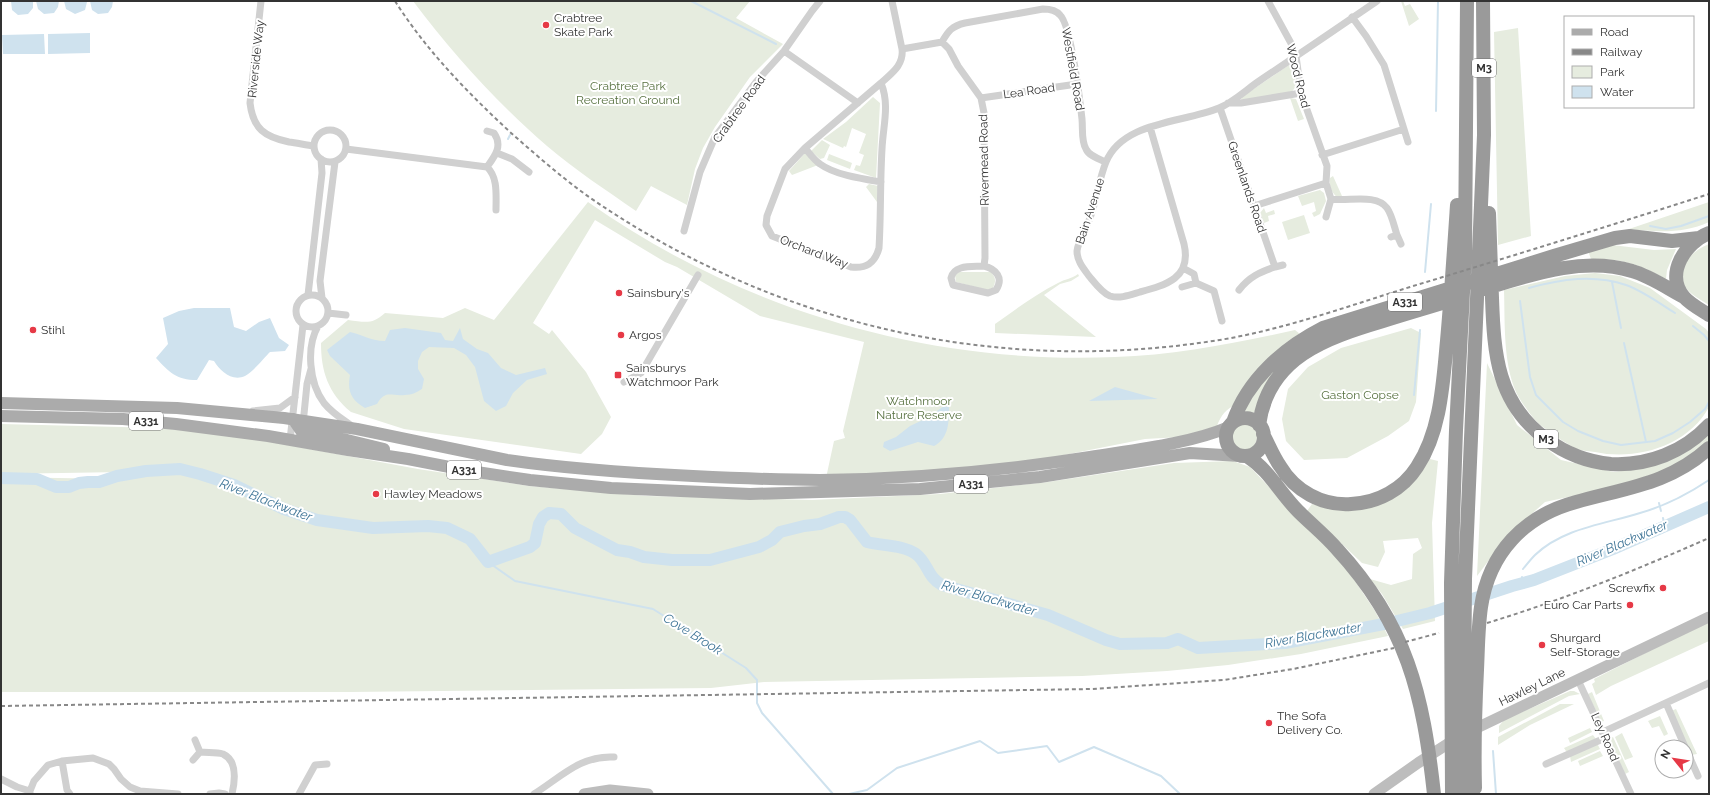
<svg xmlns="http://www.w3.org/2000/svg" width="1710" height="795" font-family="Raleway,sans-serif">
	<style>
		.green { fill: #e6ecdf }
		.water { fill: #cfe2ee }
		.lines { fill: none; stroke-linecap: round; stroke-linejoin: round }
		.stream { stroke: #cfe2ee; stroke-width: 2 }
		.river { stroke: #cfe2ee; stroke-width: 12 }
		.street { stroke: #d0d0d0; stroke-width: 7 }
		.secondary { stroke: #bdbdbd; stroke-width: 11 }
		.primary { stroke: #ababab; stroke-width: 12 }
		.highway { stroke: #9a9a9a; stroke-width: 14 }
		.rail { stroke: #888; stroke-width: 2; stroke-dasharray: 4 3; stroke-linecap: butt }
		.poi-dot { fill: #e63946; stroke: #fff; stroke-width: 1.5 }
		.labels { text-anchor: middle; dominant-baseline: central; stroke-width: 4; stroke-linejoin: round; paint-order: stroke }
		.shield { fill: #fff; stroke: #707070; stroke-width: 1 }
		.shield-label { font-size: 11px; font-weight: bold; fill: #333 }
		.poi-label { font-size: 12px; fill: #333; stroke: #fff; text-anchor: start }
		.street-label { font-size: 12px; fill: #333; stroke: #fff }
		.park-label { font-size: 12px; fill: #56703f; stroke: #fff }
		.water-label { font-size: 13px; font-style: italic; fill: #3f7597; stroke: #fff }
	</style>
	<rect width="100%" height="100%" fill="#fff"/>
	<!-- green -->
	<path class="green" d="M 413,1 L 750,1 L 736,18 L 783,44 L 750,77 L 715,127 L 703,148 L 695,169 L 687,205 L 651,186 L 636,211 C 606,190 575,170 547,146 C 497,103 453,54 413,1 Z
		M 1401,1 L 1403,1 L 1405,6 L 1410,4 L 1419,19 L 1409,26 Z
		M 1518,28 L 1531,236 L 1498,245 L 1494,32 Z
		M 1289,65 L 1294,67 L 1296,86 L 1291,93 L 1241,100 L 1242,97 Z
		M 873,97 L 880,103 L 876,178 L 854,170 L 856,165 L 860,166 L 864,155 L 859,153 L 866,134 L 852,128 L 846,147 L 844,146 L 843,148 L 823,139 L 846,122 Z
		M 1290,98 L 1296,99 L 1304,119 L 1298,121 Z
		M 822,140 L 830,145 L 824,158 L 820,159 L 811,151 Z
		M 806,152 L 818,165 L 792,175 L 789,171 Z
		M 829,154 L 852,163 L 850,169 L 827,160 Z
		M 1333,176 L 1342,196 L 1338,198 C 1331,192 1329,187 1330,178 Z
		M 869,184 L 878,186 L 877,202 L 866,187 Z
		M 1320,190 L 1324,193 L 1326,201 L 1320,214 L 1314,217 L 1312,213 L 1316,211 L 1314,202 L 1302,206 L 1298,196 Z
		M 588,202 C 741,310 928,365 1115,357 C 1176,355 1236,343 1295,330 L 1300,334 L 1237,404 C 1226,409 1221,415 1217,426 L 1181,437 L 1145,439 L 1039,460 L 937,472 L 826,478 L 834,441 L 845,438 L 843,431 L 864,342 L 760,316 L 677,267 L 665,262 L 595,220 L 533,323 L 549,334 L 552,330 L 586,372 L 611,417 L 602,434 L 581,454 L 404,429 L 351,412 C 328,393 321,371 321,343 L 348,320 C 365,322 372,325 385,313 L 443,318 L 465,308 L 494,320 Z
		M 1709,202 L 1709,222 C 1683,234 1657,232 1629,229 Z
		M 1264,208 L 1266,213 L 1274,210 L 1275,214 L 1268,216 L 1269,221 L 1264,223 L 1260,213 Z
		M 1304,215 L 1310,233 L 1288,240 L 1282,222 Z
		M 1709,244 L 1709,305 C 1701,300 1689,294 1684,285 C 1682,281 1682,277 1683,273 C 1686,257 1695,250 1709,244 Z
		M 1612,245 L 1654,250 L 1676,249 L 1667,270 L 1666,279 C 1638,264 1623,259 1591,259 L 1588,251 Z
		M 959,272 L 991,272 C 996,278 996,281 993,288 L 987,290 L 956,282 L 955,275 Z
		M 1595,273 L 1620,276 L 1650,288 L 1706,329 L 1709,333 L 1709,407 C 1688,446 1636,461 1595,452 C 1590,451 1583,451 1577,449 C 1568,445 1548,431 1539,424 C 1533,419 1519,399 1516,392 C 1503,362 1505,322 1504,290 L 1565,276 Z
		M 1078,274 L 1079,276 L 1071,281 L 1060,284 L 1044,295 L 1096,337 L 995,333 L 995,324 C 1015,310 1036,294 1058,283 C 1065,279 1071,279 1078,274 Z
		M 1411,328 L 1421,333 L 1416,402 L 1409,421 L 1388,436 L 1347,458 L 1304,460 L 1286,441 L 1282,419 L 1288,389 L 1308,367 L 1341,348 Z
		M 1291,352 L 1263,392 L 1254,413 L 1242,411 L 1252,393 Z
		M 1487,363 L 1517,425 L 1561,460 L 1614,472 L 1644,468 L 1709,432 L 1709,442 L 1676,468 L 1610,488 L 1545,502 L 1508,535 L 1477,576 Z
		M 1,424 L 161,428 L 239,436 L 418,469 L 529,486 L 647,496 L 812,500 L 940,494 L 1048,482 L 1174,463 L 1233,461 L 1250,467 L 1345,566 L 1375,611 L 1388,636 L 1301,654 L 1228,665 L 1167,671 L 1082,676 L 764,682 L 711,688 L 350,692 L 1,692 L 1,477 L 116,479 L 122,472 L 1,474 Z
		M1231 437a13 13 0 1 1 26 0a13 13 0 1 1-26 0Z
		M 1430,459 L 1438,461 L 1432,523 L 1435,621 L 1403,629 L 1382,594 L 1370,579 L 1391,585 L 1412,579 L 1413,554 L 1422,548 L 1418,538 L 1383,541 L 1385,552 L 1378,567 L 1362,563 L 1307,511 L 1312,504 L 1335,510 L 1357,510 L 1408,488 Z
		M 1709,621 L 1709,641 L 1611,686 L 1596,695 L 1592,684 L 1595,682 L 1594,679 Z
		M 1570,691 L 1574,691 L 1580,694 L 1569,696 L 1499,733 L 1499,726 L 1504,720 Z
		M 1592,692 L 1604,721 L 1601,722 L 1588,694 Z
		M 1560,704 L 1574,704 L 1530,725 L 1498,745 L 1498,737 Z
		M 1676,709 L 1697,754 L 1691,755 L 1671,711 Z
		M 1660,716 L 1668,734 L 1664,736 L 1659,726 L 1652,728 L 1648,721 Z
		M 1590,728 L 1592,732 L 1570,743 L 1568,738 Z
		M 1622,733 L 1633,757 L 1625,760 L 1615,737 Z
		M 1593,735 L 1596,739 L 1569,752 L 1566,751 L 1564,748 Z
		M 1613,737 L 1629,772 L 1625,774 L 1609,739 Z
		M 1597,743 L 1600,749 L 1571,762 L 1570,756 Z
		M 1600,751 L 1603,756 L 1580,766 L 1578,761 Z"/>
	<!-- water -->
	<path class="water" d="M 11,1 L 33,1 L 33,8 L 28,14 L 18,15 L 12,10 Z
		M 36,1 L 59,1 L 58,7 L 54,13 L 44,14 L 38,9 Z
		M 64,1 L 87,1 L 87,2 L 85,10 L 75,14 L 66,9 Z
		M 90,1 L 113,1 L 112,7 L 108,13 L 98,14 L 92,10 Z
		M 90,33 L 90,53 L 48,54 L 48,34 Z
		M 44,34 L 45,54 L 3,54 L 2,35 Z
		M 194,308 L 230,308 L 234,327 L 246,331 L 259,322 L 270,318 L 279,338 L 289,345 L 285,351 L 270,352 C 264,358 252,373 245,376 C 232,382 220,371 214,361 L 209,360 L 197,380 C 176,380 169,372 156,358 L 168,344 L 163,318 L 179,311 Z
		M 405,328 L 441,333 L 445,340 L 453,341 L 460,328 L 463,339 L 477,349 L 488,353 L 501,368 L 516,375 L 545,368 L 547,374 L 527,380 L 513,393 L 506,406 L 496,411 L 484,401 L 475,367 L 466,355 L 454,348 L 429,347 L 422,352 L 418,361 L 418,369 L 424,379 L 422,389 C 417,392 412,395 405,395 C 391,397 386,389 377,404 L 365,408 C 351,400 347,391 350,375 L 330,356 L 327,350 L 350,332 C 364,335 371,341 385,341 L 390,330 Z
		M 1115,387 L 1158,399 L 1089,401 Z
		M 944,406 L 949,407 C 949,422 949,438 934,446 L 918,442 L 890,451 L 883,447 L 884,442 L 896,437 L 910,426 L 927,418 Z"/>
	<g class="lines">
		<!-- stream -->
		<path class="stream" d="M 691,1 L 776,44
			M 1436,111 L 1438,1
			M 508,139 L 510,135
			M 1650,226 L 1666,229 L 1681,226 L 1709,216
			M 1425,272 L 1431,204
			M 1612,282 L 1621,328
			M 1529,288 C 1561,279 1594,274 1626,285 C 1643,291 1659,303 1675,313
			M 1520,301 L 1530,377 L 1536,395 L 1563,422 L 1578,431 L 1603,441 L 1621,445 L 1655,441 L 1673,433 L 1690,422 L 1705,409 L 1709,402
			M 1693,326 L 1704,335 L 1709,341
			M 1624,343 L 1646,442
			M 1414,395 L 1420,330
			M 1659,503 L 1661,511
			M 1663,518 L 1665,527
			M 488,562 L 515,581 L 653,609 L 746,668 L 757,680 L 757,703 L 762,713 L 833,794
			M 1523,569 C 1527,564 1531,559 1535,555 C 1563,528 1605,524 1640,513 C 1665,506 1688,494 1709,480
			M 1522,577 L 1522,583
			M 1493,751 L 1496,794
			M 849,794 L 867,790 L 897,768 L 980,741 L 998,753 L 1047,746 L 1059,762 L 1094,747 L 1161,776 L 1180,794"/>
		<!-- river -->
		<path class="river" d="M 1,478 L 37,479 L 56,487 L 69,487 L 79,483 L 88,482 L 99,482 L 117,476 L 146,471 L 180,469 L 200,474 L 234,485 L 284,509 L 317,520 L 373,528 L 428,526 L 447,528 L 470,539 L 488,562 L 530,547 L 535,543 L 539,524 L 543,517 L 549,513 L 561,514 L 575,528 L 617,550 L 630,552 L 644,557 L 672,560 L 710,560 L 759,547 L 772,540 L 780,532 L 804,526 L 820,524 L 839,517 L 845,517 L 850,520 L 867,542 C 883,546 903,545 916,554 C 928,563 927,577 942,585 L 1048,615 L 1106,640 L 1120,644 L 1167,643 L 1178,639 L 1198,648 L 1285,643 L 1389,623 L 1430,613 L 1512,586 L 1534,580 L 1613,549 L 1709,507"/>
		<!-- street -->
		<path class="street" d="M 261,1 L 250,103 C 253,129 265,137 289,142 C 297,143 306,145 314,146
			M 1268,1 L 1292,45 L 1296,56 L 1301,93 L 1327,166 L 1326,183 L 1331,199 C 1347,202 1376,193 1387,208 C 1392,215 1394,226 1397,235 L 1391,237
			M 1352,17 L 1366,36 L 1384,65 L 1408,142
			M 942,42 L 949,49 L 958,66 L 981,98 L 984,113 L 985,258 L 984,266 C 996,269 1004,278 996,290 L 988,293 L 953,285 L 951,278 C 954,264 973,267 984,266
			M 902,49 L 942,42 C 948,31 952,26 965,23 L 1043,9 C 1049,9 1056,10 1060,15 C 1071,25 1080,101 1082,119 C 1083,129 1081,141 1086,149 C 1089,156 1099,159 1106,162
			M 784,51 L 858,103
			M 881,83 C 890,105 883,126 882,149 C 880,182 881,215 879,248 C 875,263 866,269 851,267 L 772,236 L 766,225 L 767,216 L 785,169 L 805,148 L 881,83 C 892,73 904,65 902,49 L 892,1
			M 981,98 L 1077,84
			M 1228,103 L 1241,103 L 1301,93
			M 1220,108 L 1275,267 C 1260,272 1249,277 1239,290
			M 1150,127 L 1184,244 C 1192,278 1166,285 1140,292 C 1130,295 1120,299 1110,296 C 1102,293 1094,282 1089,276 C 1083,268 1077,261 1077,251 C 1078,241 1088,225 1091,215 C 1097,198 1099,179 1106,162 C 1123,121 1183,123 1219,108 C 1234,102 1248,88 1262,79 C 1301,53 1339,27 1377,1
			M314 146a16 16 0 1 1 32 0a16 16 0 1 1-32 0Z
			M 805,148 C 810,154 814,160 820,164 C 835,175 863,179 881,182
			M 346,149 L 487,167 C 498,177 496,195 496,210
			M 497,153 L 512,159 L 529,172
			M 1322,155 L 1404,129
			M 487,167 C 495,156 503,146 494,133 L 487,131
			M 1254,206 L 1326,183
			M 1326,217 L 1331,199
			M 684,231 L 700,172 L 715,137 L 756,82 L 784,51 L 812,11 L 820,1
			M 1397,235 L 1401,244
			M 1275,267 L 1283,265
			M 1183,268 L 1194,274 L 1196,283 L 1214,291 L 1222,321
			M 1182,287 L 1196,283
			M296 311a16 16 0 1 1 32 0a16 16 0 1 1-32 0Z
			M 308,295 L 322,173 L 321,159
			M 322,298 L 320,281 L 335,162
			M 328,313 L 346,315
			M 318,326 C 306,347 309,383 324,403 C 332,413 342,419 352,426
			M 624,382 L 641,373 L 698,275
			M 253,411 L 280,408 L 295,397
			M 303,424 L 307,384 L 311,369
			M 290,440 L 303,325
			M 1578,680 L 1631,794
			M 1666,703 L 1685,747
			M 1603,732 L 1709,683
			M 1686,749 L 1698,776
			M 200,752 C 207,753 216,752 223,754 C 238,761 235,781 232,794
			M 193,760 L 200,752 L 195,740
			M 62,761 L 67,790 L 70,794
			M 1546,764 L 1605,738
			M 1,779 L 17,787 L 30,791
			M 30,794 L 30,791 L 34,781 L 48,765 L 62,761 L 93,758 L 109,764 L 114,769 L 121,779 L 130,787 L 140,791 L 178,794
			M 210,794 L 219,793 L 225,794
			M 299,794 L 315,765 L 327,764
			M 534,794 C 561,777 581,755 614,757"/>
		<!-- secondary -->
		<path class="secondary" d="M 584,794 L 610,790 L 648,794
			M 1374,794 L 1418,763 L 1460,736 L 1709,617"/>
		<!-- primary -->
		<path class="primary" d="M 1,403 L 177,408 L 284,418 L 357,429 L 507,460 C 568,469 630,473 693,476 C 735,478 778,480 820,480 C 910,479 1001,471 1090,457 C 1133,450 1189,444 1229,427
			M 1,416 L 123,419 L 176,424 L 268,436 L 348,450 L 408,459 L 470,471 L 530,480 L 611,488 L 750,494 L 920,489 L 1040,477 L 1190,453 L 1240,456
			M 293,419 L 302,432 L 347,440 L 384,449"/>
		<!-- highway -->
		<path class="highway" d="M 1489,213 C 1490,241 1491,270 1492,298 C 1494,354 1497,403 1546,439 C 1565,453 1588,462 1611,464 C 1648,466 1684,452 1709,425
			M 1709,233 C 1686,242 1664,274 1684,297 C 1690,304 1701,310 1709,315
			M 1484,289 C 1530,275 1583,256 1632,271 C 1650,276 1667,288 1684,297
			M1226 437a19 19 0 1 1 38 0a19 19 0 1 1-38 0Z
			M 1233,422 C 1248,379 1284,348 1323,328 L 1554,256 L 1615,238 L 1630,236 L 1672,241 L 1699,238
			M 1259,425 C 1268,357 1326,338 1383,321 C 1408,313 1433,306 1458,298
			M 1263,434 C 1269,445 1273,456 1280,466 C 1295,491 1322,506 1351,504 C 1378,503 1403,489 1417,467 C 1441,431 1443,382 1447,341 C 1451,296 1454,250 1457,205
			M 1247,456 C 1269,470 1280,493 1298,511 C 1311,524 1325,535 1337,549 C 1407,625 1423,694 1434,794
			M 1475,788 C 1474,749 1475,710 1477,670 C 1478,649 1478,628 1481,607 C 1489,553 1524,516 1576,502 C 1625,488 1670,484 1709,448
			M 1452,794 L 1451,583 L 1456,430 L 1465,253 L 1467,1
			M 1466,794 L 1464,717 L 1465,579 L 1484,135 L 1483,1"/>
		<!-- rail -->
		<path class="rail" d="M 395,1 C 426,50 467,92 510,132 C 535,154 561,177 589,197 C 773,324 991,375 1213,341 C 1280,331 1345,307 1410,287 C 1509,257 1609,226 1709,194
			M 1487,623 C 1563,600 1636,570 1709,538
			M 1405,642 L 1439,633
			M 1,706 L 1092,689 L 1224,680 L 1293,669 L 1394,648"/>
	</g>
	<!-- markers -->
	<g class="poi-dot">
		<circle cx="546" cy="25" r="4"/>
		<circle cx="619" cy="293" r="4"/>
		<circle cx="33" cy="330" r="4"/>
		<circle cx="621" cy="335" r="4"/>
		<rect x="614" y="371" width="8" height="8" rx="2"/>
		<circle cx="376" cy="494" r="4"/>
		<circle cx="1663" cy="588" r="4"/>
		<circle cx="1630" cy="605" r="4"/>
		<circle cx="1542" cy="645" r="4"/>
		<circle cx="1269" cy="723" r="4"/>
	</g>
	<g class="labels">
		<!-- shield labels -->
		<g class="shield">
			<rect x="1472" y="59" width="24" height="18" rx="3"/>
			<rect x="1388" y="293" width="34" height="18" rx="3"/>
			<rect x="129" y="412" width="34" height="18" rx="3"/>
			<rect x="1534" y="430" width="24" height="18" rx="3"/>
			<rect x="447" y="461" width="34" height="18" rx="3"/>
			<rect x="954" y="475" width="34" height="18" rx="3"/>
		</g>
		<g class="shield-label">
			<text x="1484" y="68">M3</text>
			<text x="1405" y="302">A331</text>
			<text x="146" y="421">A331</text>
			<text x="1546" y="439">M3</text>
			<text x="464" y="470">A331</text>
			<text x="971" y="484">A331</text>
		</g>
		<!-- poi labels -->
		<g class="poi-label">
			<text x="554" y="18">Crabtree<tspan x="554" dy="14">Skate Park</tspan></text>
			<text x="627" y="293">Sainsbury's</text>
			<text x="41" y="330">Stihl</text>
			<text x="629" y="335">Argos</text>
			<text x="626" y="368">Sainsburys<tspan x="626" dy="14">Watchmoor Park</tspan></text>
			<text x="384" y="494">Hawley Meadows</text>
			<text x="1655" y="588" text-anchor="end">Screwfix</text>
			<text x="1622" y="605" text-anchor="end">Euro Car Parts</text>
			<text x="1550" y="638">Shurgard<tspan x="1550" dy="14">Self-Storage</tspan></text>
			<text x="1277" y="716">The Sofa<tspan x="1277" dy="14">Delivery Co.</tspan></text>
		</g>
		<!-- street labels -->
		<g class="street-label">
			<text transform="translate(256 59) rotate(-84)">Riverside Way</text>
			<text transform="translate(1073 69) rotate(80)">Westfield Road</text>
			<text transform="translate(1298 76) rotate(76)">Wood Road</text>
			<text transform="translate(1029 91) rotate(-8)">Lea Road</text>
			<text transform="translate(739 109) rotate(-54)">Crabtree Road</text>
			<text transform="translate(984 160) rotate(-91)">Rivermead Road</text>
			<text transform="translate(1247 187) rotate(71)">Greenlands Road</text>
			<text transform="translate(1090 211) rotate(-72)">Bain Avenue</text>
			<text transform="translate(814 252) rotate(21)">Orchard Way</text>
			<text transform="translate(1532 687) rotate(-26)">Hawley Lane</text>
			<text transform="translate(1605 737) rotate(66)">Ley Road</text>
		</g>
		<!-- park labels -->
		<g class="park-label">
			<text x="628" y="86">Crabtree Park<tspan x="628" dy="14">Recreation Ground</tspan></text>
			<text x="1360" y="395">Gaston Copse</text>
			<text x="919" y="401">Watchmoor<tspan x="919" dy="14">Nature Reserve</tspan></text>
		</g>
		<!-- water labels -->
		<g class="water-label">
			<text transform="translate(266 500) rotate(21)">River Blackwater</text>
			<text transform="translate(1622 543) rotate(-23)">River Blackwater</text>
			<text transform="translate(989 598) rotate(16)">River Blackwater</text>
			<text transform="translate(693 634) rotate(32)">Cove Brook</text>
			<text transform="translate(1313 635) rotate(-10)">River Blackwater</text>
		</g>
	</g>
	<!-- border -->
	<rect width="1710" height="795" fill="none" stroke="#333333" stroke-width="4"/>
	<!-- legend -->
	<rect x="1564" y="16" width="130" height="92" fill="#ffffff" stroke="#adadad"/>
	<rect x="1572" y="29" width="20" height="6" fill="#ababab" stroke="#adadad"/>
	<text x="1600" y="36" font-size="12" fill="#333333">Road</text>
	<rect x="1572" y="49" width="20" height="6" fill="#888888" stroke="#adadad"/>
	<text x="1600" y="56" font-size="12" fill="#333333">Railway</text>
	<rect x="1572" y="66" width="20" height="12" fill="#e6ecdf" stroke="#adadad"/>
	<text x="1600" y="76" font-size="12" fill="#333333">Park</text>
	<rect x="1572" y="86" width="20" height="12" fill="#cfe2ee" stroke="#adadad"/>
	<text x="1600" y="96" font-size="12" fill="#333333">Water</text>
	<!-- north arrow -->
	<g transform="translate(1674 759) rotate(300)"><circle r="19" fill="#ffffff" stroke="#adadad"/>
	<path d="M0-3L7 15L0 10L-7 15Z" fill="#e63946"/>
	<text y="-6" font-size="11" font-weight="bold" text-anchor="middle" fill="#333333">N</text>
	</g>
</svg>
